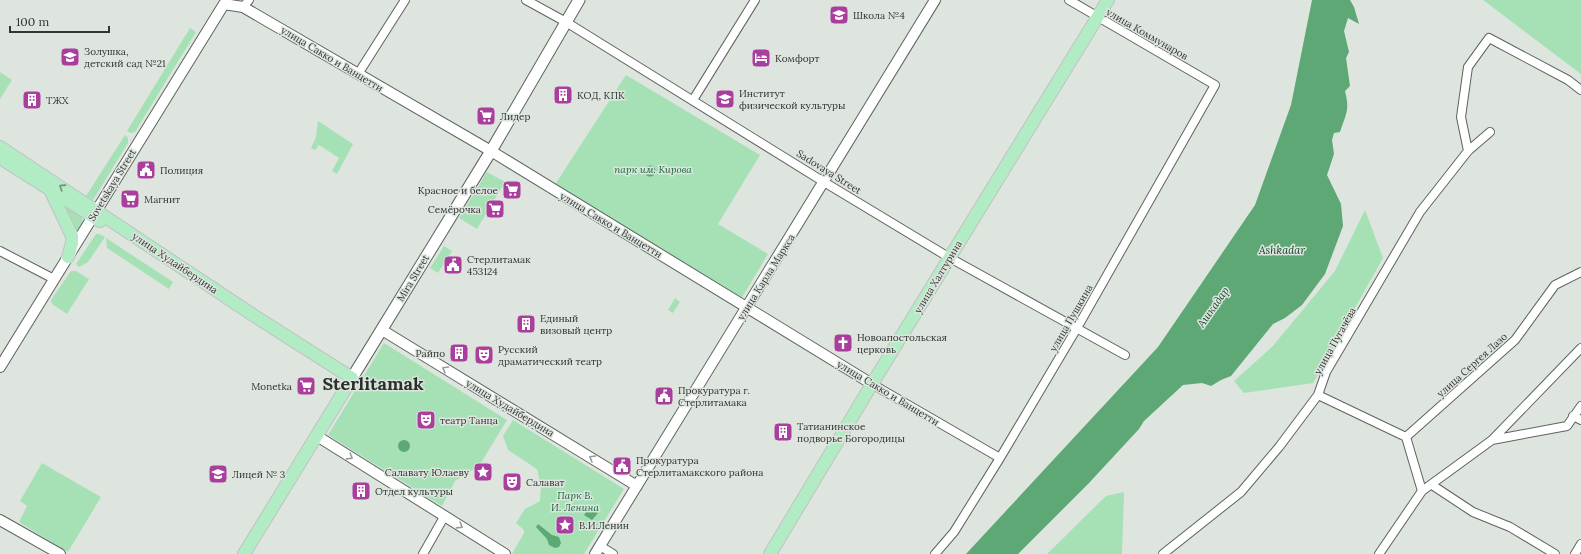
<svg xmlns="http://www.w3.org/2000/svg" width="1581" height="554" font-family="Lora,serif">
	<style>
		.green { fill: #a5e1b5 }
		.water { fill: #5da874 }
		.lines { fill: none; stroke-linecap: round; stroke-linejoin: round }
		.minor-casing { stroke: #5d645f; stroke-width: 10 }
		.tertiary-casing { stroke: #5d645f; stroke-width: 12 }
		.secondary-casing { stroke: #5d645f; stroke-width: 13 }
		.primary-casing { stroke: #c2c2c2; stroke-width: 14 }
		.minor { stroke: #fff; stroke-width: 8 }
		.tertiary { stroke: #fff; stroke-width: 10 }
		.secondary { stroke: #fff; stroke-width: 11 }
		.primary { stroke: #b1ecc4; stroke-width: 12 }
		.oneway { stroke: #72907b }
		.oneway2 { stroke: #989a98 }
		.labels { text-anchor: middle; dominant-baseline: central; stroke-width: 3; stroke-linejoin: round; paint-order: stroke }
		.poi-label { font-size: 10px; fill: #323532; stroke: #dee5df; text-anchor: start }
		.street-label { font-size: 10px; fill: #323532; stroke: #dee5df }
		.park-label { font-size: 10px; font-style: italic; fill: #126737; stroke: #dee5df }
		.water-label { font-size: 11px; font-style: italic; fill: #114a28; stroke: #dee5df }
		.town-label { font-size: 18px; font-weight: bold; fill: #292f2a; stroke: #dee5df }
	</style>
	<rect width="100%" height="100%" fill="#dee5df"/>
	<!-- green -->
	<path class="green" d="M 1483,0 L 1581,0 L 1581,74 Z
		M 190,28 L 196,32 L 135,132 L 131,133 L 127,131 Z
		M 0,72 L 12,80 L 0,99 Z
		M 626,75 L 760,155 L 718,224 L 768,254 L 741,299 L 554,186 Z
		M 318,121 L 353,144 L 337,174 L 332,171 L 339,158 L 319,145 L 315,150 L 311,148 L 316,137 Z
		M 125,135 L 128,138 L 128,143 L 93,200 L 86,196 Z
		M 487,172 L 505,182 L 477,229 L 459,218 Z
		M 61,202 L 81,216 L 83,222 L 78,230 L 75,230 Z
		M 1365,210 L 1383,258 L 1313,383 L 1244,393 L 1234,381 L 1272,347 L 1335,271 Z
		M 96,234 L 99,234 L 105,237 L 88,262 L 79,267 L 76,264 Z
		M 106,238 L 173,282 L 169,289 L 107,248 Z
		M 444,246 L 452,251 L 438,273 L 430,268 Z
		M 71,271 L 76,271 L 89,279 L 67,314 L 52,304 L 51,300 Z
		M 675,298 L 680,302 L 673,313 L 668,310 Z
		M 384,343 L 507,420 L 479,466 L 455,481 L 442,506 L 328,435 Z
		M 513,420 L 624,489 L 584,554 L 512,554 L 524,533 L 524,530 L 516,523 L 525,509 L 540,501 L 541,487 L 537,469 L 508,450 L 503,436 Z
		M 42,463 L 101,497 L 68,552 L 19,522 L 27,506 L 20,501 Z
		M 1124,492 L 1122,554 L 1047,554 L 1106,496 Z"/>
	<!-- water -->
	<path class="water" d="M 1312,0 L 1350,0 L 1354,7 L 1359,24 L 1348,18 L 1344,31 L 1349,52 L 1346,58 L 1350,86 L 1345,91 C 1350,111 1346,113 1340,132 L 1334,133 L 1332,140 L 1334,154 L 1327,175 L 1341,204 L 1343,226 L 1325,274 L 1302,305 L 1285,318 L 1273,324 L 1231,376 L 1221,380 L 1211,386 L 1202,383 L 1183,385 L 1144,421 L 1139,429 L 1089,483 L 1018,554 L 966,554 L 1158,347 L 1255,205 L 1291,105 Z
		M644.5 171a5.5 5.5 0 1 1 11 0a5.5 5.5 0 1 1-11 0Z
		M398 446a6 6 0 1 1 12 0a6 6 0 1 1-12 0Z
		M 590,507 L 598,513 L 592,520 L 584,515 Z
		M 538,524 L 552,535 L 559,537 L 561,543 L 559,547 L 555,548 L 549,545 L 547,539 L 536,527 Z"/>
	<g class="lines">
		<!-- minor casing -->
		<g class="minor-casing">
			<path id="minor" d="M 526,0 L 566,22 L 824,182 L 950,258 L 1125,355
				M 243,7 L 249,0
				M 358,74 L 405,0
				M 693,100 L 755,0
				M 1468,151 L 1461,117 L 1468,67 L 1489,38 L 1568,80 L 1581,90
				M 0,251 L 54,279
				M 872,384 L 1000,458
				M 1318,395 L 1406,437 L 1422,491
				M 1573,416 L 1581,420
				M 1406,437 L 1515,340 L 1555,285 L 1581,272
				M 1492,440 L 1567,426 L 1581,406
				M 1432,485 L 1473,512 L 1510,527 L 1555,554
				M 600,546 L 613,554
				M 423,554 L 444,517
				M 935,554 L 954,532 L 1000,458 L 1077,328 L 1215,85 L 1069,0
				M 1163,554 L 1241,492 L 1279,447 L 1318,395 L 1326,372 L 1420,212 L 1468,151 L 1490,132
				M 1379,554 L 1422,491 L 1492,440 L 1581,348
				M 1575,554 L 1581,544"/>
		</g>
		<!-- tertiary casing -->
		<g class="tertiary-casing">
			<path id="tertiary" d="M 382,330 L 637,486
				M 0,367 L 224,4 L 243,7 L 491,151 L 872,384
				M 317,436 L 505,554
				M 0,520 L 60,554
				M 595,554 L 935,0"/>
		</g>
		<!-- secondary casing -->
		<g class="secondary-casing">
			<path id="secondary" d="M 352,378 L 491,151 L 579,0"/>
		</g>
		<!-- primary casing -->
		<g class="primary-casing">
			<path id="primary" d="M 0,147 L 253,315 L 352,378 L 244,554
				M 0,158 L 100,221
				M 51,192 L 72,236 L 72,243 L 68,257
				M 770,554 L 872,384 L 1108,0"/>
		</g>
		<!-- minor -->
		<use href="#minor" class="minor"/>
		<!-- tertiary -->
		<use href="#tertiary" class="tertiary"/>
		<!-- secondary -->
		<use href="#secondary" class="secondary"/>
		<!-- primary -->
		<use href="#primary" class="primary"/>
	</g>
	<!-- one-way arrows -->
	<defs><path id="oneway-chevron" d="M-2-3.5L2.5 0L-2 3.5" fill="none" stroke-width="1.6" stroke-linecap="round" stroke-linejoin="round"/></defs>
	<use class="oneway" href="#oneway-chevron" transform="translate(62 187) rotate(-147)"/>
	<g class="oneway2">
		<use href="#oneway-chevron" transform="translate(445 369) rotate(-149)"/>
		<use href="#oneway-chevron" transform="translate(350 457) rotate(32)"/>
		<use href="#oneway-chevron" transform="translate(592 458) rotate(-149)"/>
		<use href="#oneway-chevron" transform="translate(460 526) rotate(32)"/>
	</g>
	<!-- icons -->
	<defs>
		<g id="school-square" transform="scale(1)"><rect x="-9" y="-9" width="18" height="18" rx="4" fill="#aa3e9d" stroke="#dee5df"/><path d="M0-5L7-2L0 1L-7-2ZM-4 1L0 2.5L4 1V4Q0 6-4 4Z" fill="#fff"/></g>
		<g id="hotel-square" transform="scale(1)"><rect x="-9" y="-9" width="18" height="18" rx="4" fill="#aa3e9d" stroke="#dee5df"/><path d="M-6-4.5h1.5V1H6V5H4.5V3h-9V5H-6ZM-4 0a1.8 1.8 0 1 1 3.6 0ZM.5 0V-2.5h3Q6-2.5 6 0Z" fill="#fff"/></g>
		<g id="building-square" transform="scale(1)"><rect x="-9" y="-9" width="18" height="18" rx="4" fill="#aa3e9d" stroke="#dee5df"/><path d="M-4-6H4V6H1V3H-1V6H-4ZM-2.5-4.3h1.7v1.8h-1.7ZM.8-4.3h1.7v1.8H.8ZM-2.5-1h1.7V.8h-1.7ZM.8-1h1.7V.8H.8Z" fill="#fff"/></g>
		<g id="university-square" transform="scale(1)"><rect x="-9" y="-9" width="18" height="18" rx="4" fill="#aa3e9d" stroke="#dee5df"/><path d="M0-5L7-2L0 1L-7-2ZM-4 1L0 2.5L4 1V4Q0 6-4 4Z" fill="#fff"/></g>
		<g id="supermarket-square" transform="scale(1)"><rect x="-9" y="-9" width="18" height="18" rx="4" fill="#aa3e9d" stroke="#dee5df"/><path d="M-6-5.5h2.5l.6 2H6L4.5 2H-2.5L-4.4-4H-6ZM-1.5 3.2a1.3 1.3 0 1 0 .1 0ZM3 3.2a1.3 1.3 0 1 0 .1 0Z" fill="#fff"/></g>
		<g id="civic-square" transform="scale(1)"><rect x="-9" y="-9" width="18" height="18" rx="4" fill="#aa3e9d" stroke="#dee5df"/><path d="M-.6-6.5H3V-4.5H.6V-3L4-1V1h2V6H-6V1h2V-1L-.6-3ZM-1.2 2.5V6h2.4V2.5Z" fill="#fff"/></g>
		<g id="church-square" transform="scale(1)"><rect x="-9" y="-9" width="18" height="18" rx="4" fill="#aa3e9d" stroke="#dee5df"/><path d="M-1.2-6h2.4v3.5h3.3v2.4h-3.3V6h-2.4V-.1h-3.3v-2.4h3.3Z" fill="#fff"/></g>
		<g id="theatre-square" transform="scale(1)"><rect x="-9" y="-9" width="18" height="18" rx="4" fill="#aa3e9d" stroke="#dee5df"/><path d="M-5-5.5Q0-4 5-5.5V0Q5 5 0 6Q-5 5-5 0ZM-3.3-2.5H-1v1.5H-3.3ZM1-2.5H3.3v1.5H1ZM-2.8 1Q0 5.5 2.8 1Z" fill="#fff"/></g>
		<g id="sight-square" transform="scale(1)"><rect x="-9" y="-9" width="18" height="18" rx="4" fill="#aa3e9d" stroke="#dee5df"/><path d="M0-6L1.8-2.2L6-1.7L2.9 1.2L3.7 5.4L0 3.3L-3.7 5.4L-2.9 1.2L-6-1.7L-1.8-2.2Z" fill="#fff"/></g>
	</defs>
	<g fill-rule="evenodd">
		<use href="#school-square" x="839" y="15"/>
		<use href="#school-square" x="70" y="57"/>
		<use href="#hotel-square" x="761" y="58"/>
		<use href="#building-square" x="563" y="95"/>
		<use href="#university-square" x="725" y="99"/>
		<use href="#building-square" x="32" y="100"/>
		<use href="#supermarket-square" x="486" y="116"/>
		<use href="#civic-square" x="146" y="170"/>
		<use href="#supermarket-square" x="512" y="190"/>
		<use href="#supermarket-square" x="130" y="199"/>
		<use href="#supermarket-square" x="495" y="209"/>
		<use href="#civic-square" x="453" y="265"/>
		<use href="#building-square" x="526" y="324"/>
		<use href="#church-square" x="843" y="343"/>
		<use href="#building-square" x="459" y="353"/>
		<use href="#theatre-square" x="484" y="355"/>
		<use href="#supermarket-square" x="306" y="386"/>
		<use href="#civic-square" x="664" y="396"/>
		<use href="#theatre-square" x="426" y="420"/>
		<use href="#building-square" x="783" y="432"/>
		<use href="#civic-square" x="622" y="466"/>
		<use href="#sight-square" x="483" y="472"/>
		<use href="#school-square" x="218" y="474"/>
		<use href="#theatre-square" x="512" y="482"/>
		<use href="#building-square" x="361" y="491"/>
		<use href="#sight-square" x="565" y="525"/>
	</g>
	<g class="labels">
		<!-- poi labels -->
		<g class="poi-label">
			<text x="853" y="15">Школа №4</text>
			<text x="84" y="51">Золушка,<tspan x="84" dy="12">детский сад №21</tspan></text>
			<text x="775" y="58">Комфорт</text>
			<text x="739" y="93">Институт<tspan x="739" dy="12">физической культуры</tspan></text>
			<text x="577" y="95">КОД, КПК</text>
			<text x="46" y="100">ТЖХ</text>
			<text x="500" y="116">Лидер</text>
			<text x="160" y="170">Полиция</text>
			<text x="498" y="190" text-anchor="end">Красное и белое</text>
			<text x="144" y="199">Магнит</text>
			<text x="481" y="209" text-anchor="end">Семёрочка</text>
			<text x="467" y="259">Стерлитамак<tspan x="467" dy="12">453124</tspan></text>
			<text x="540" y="318">Единый<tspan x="540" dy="12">визовый центр</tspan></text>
			<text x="857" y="337">Новоапостольская<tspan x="857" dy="12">церковь</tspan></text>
			<text x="498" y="349">Русский<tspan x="498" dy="12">драматический театр</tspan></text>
			<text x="445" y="353" text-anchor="end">Райпо</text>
			<text x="292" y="386" text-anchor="end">Monetka</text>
			<text x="678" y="390">Прокуратура г.<tspan x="678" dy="12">Стерлитамака</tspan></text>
			<text x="440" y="420">театр Танца</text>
			<text x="797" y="426">Татианинское<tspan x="797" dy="12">подворье Богородицы</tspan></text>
			<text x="636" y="460">Прокуратура<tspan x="636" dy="12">Стерлитамакского района</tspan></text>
			<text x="469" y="472" text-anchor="end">Салавату Юлаеву</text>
			<text x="232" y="474">Лицей № 3</text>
			<text x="526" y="482">Салават</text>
			<text x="375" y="491">Отдел культуры</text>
			<text x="579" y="525">В.И.Ленин</text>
		</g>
		<!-- street labels -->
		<g class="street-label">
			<text transform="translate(1147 34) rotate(30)">улица Коммунаров</text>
			<text transform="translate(332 59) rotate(31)">улица Сакко и Ванцетти</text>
			<text transform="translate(829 172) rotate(32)">Sadovaya Street</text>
			<text transform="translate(112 185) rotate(-59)">Sovetskaya Street</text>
			<text transform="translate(611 225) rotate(31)">улица Сакко и Ванцетти</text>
			<text transform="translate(175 263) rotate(34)">улица Худайбердина</text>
			<text transform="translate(766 277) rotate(-58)">улица Карла Маркса</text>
			<text transform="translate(938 277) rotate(-59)">улица Халтурина</text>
			<text transform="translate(413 278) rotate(-59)">Mira Street</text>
			<text transform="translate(1071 318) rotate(-60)">улица Пушкина</text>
			<text transform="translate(1335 341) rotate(-61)">улица Пугачёва</text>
			<text transform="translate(1472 365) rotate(-42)">улица Сергея Лазо</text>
			<text transform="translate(888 393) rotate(31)">улица Сакко и Ванцетти</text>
			<text transform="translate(510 408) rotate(31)">улица Худайбердина</text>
		</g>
		<!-- park labels -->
		<g class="park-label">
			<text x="653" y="169">парк им. Кирова</text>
			<text x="575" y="495">Парк В.<tspan x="575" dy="12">И. Ленина</tspan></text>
		</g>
		<!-- water labels -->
		<g class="water-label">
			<text x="1282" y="250">Ashkadar</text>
			<text transform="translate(1213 307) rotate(-55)">Ашкадар</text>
		</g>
		<!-- town labels -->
		<g class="town-label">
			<text x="373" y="383">Sterlitamak</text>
		</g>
	</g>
	<!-- scale -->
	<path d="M10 26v6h99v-6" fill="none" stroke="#323532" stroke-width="2"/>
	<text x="16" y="26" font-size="12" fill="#323532" stroke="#dee5df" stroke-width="3" paint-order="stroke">100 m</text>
</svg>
